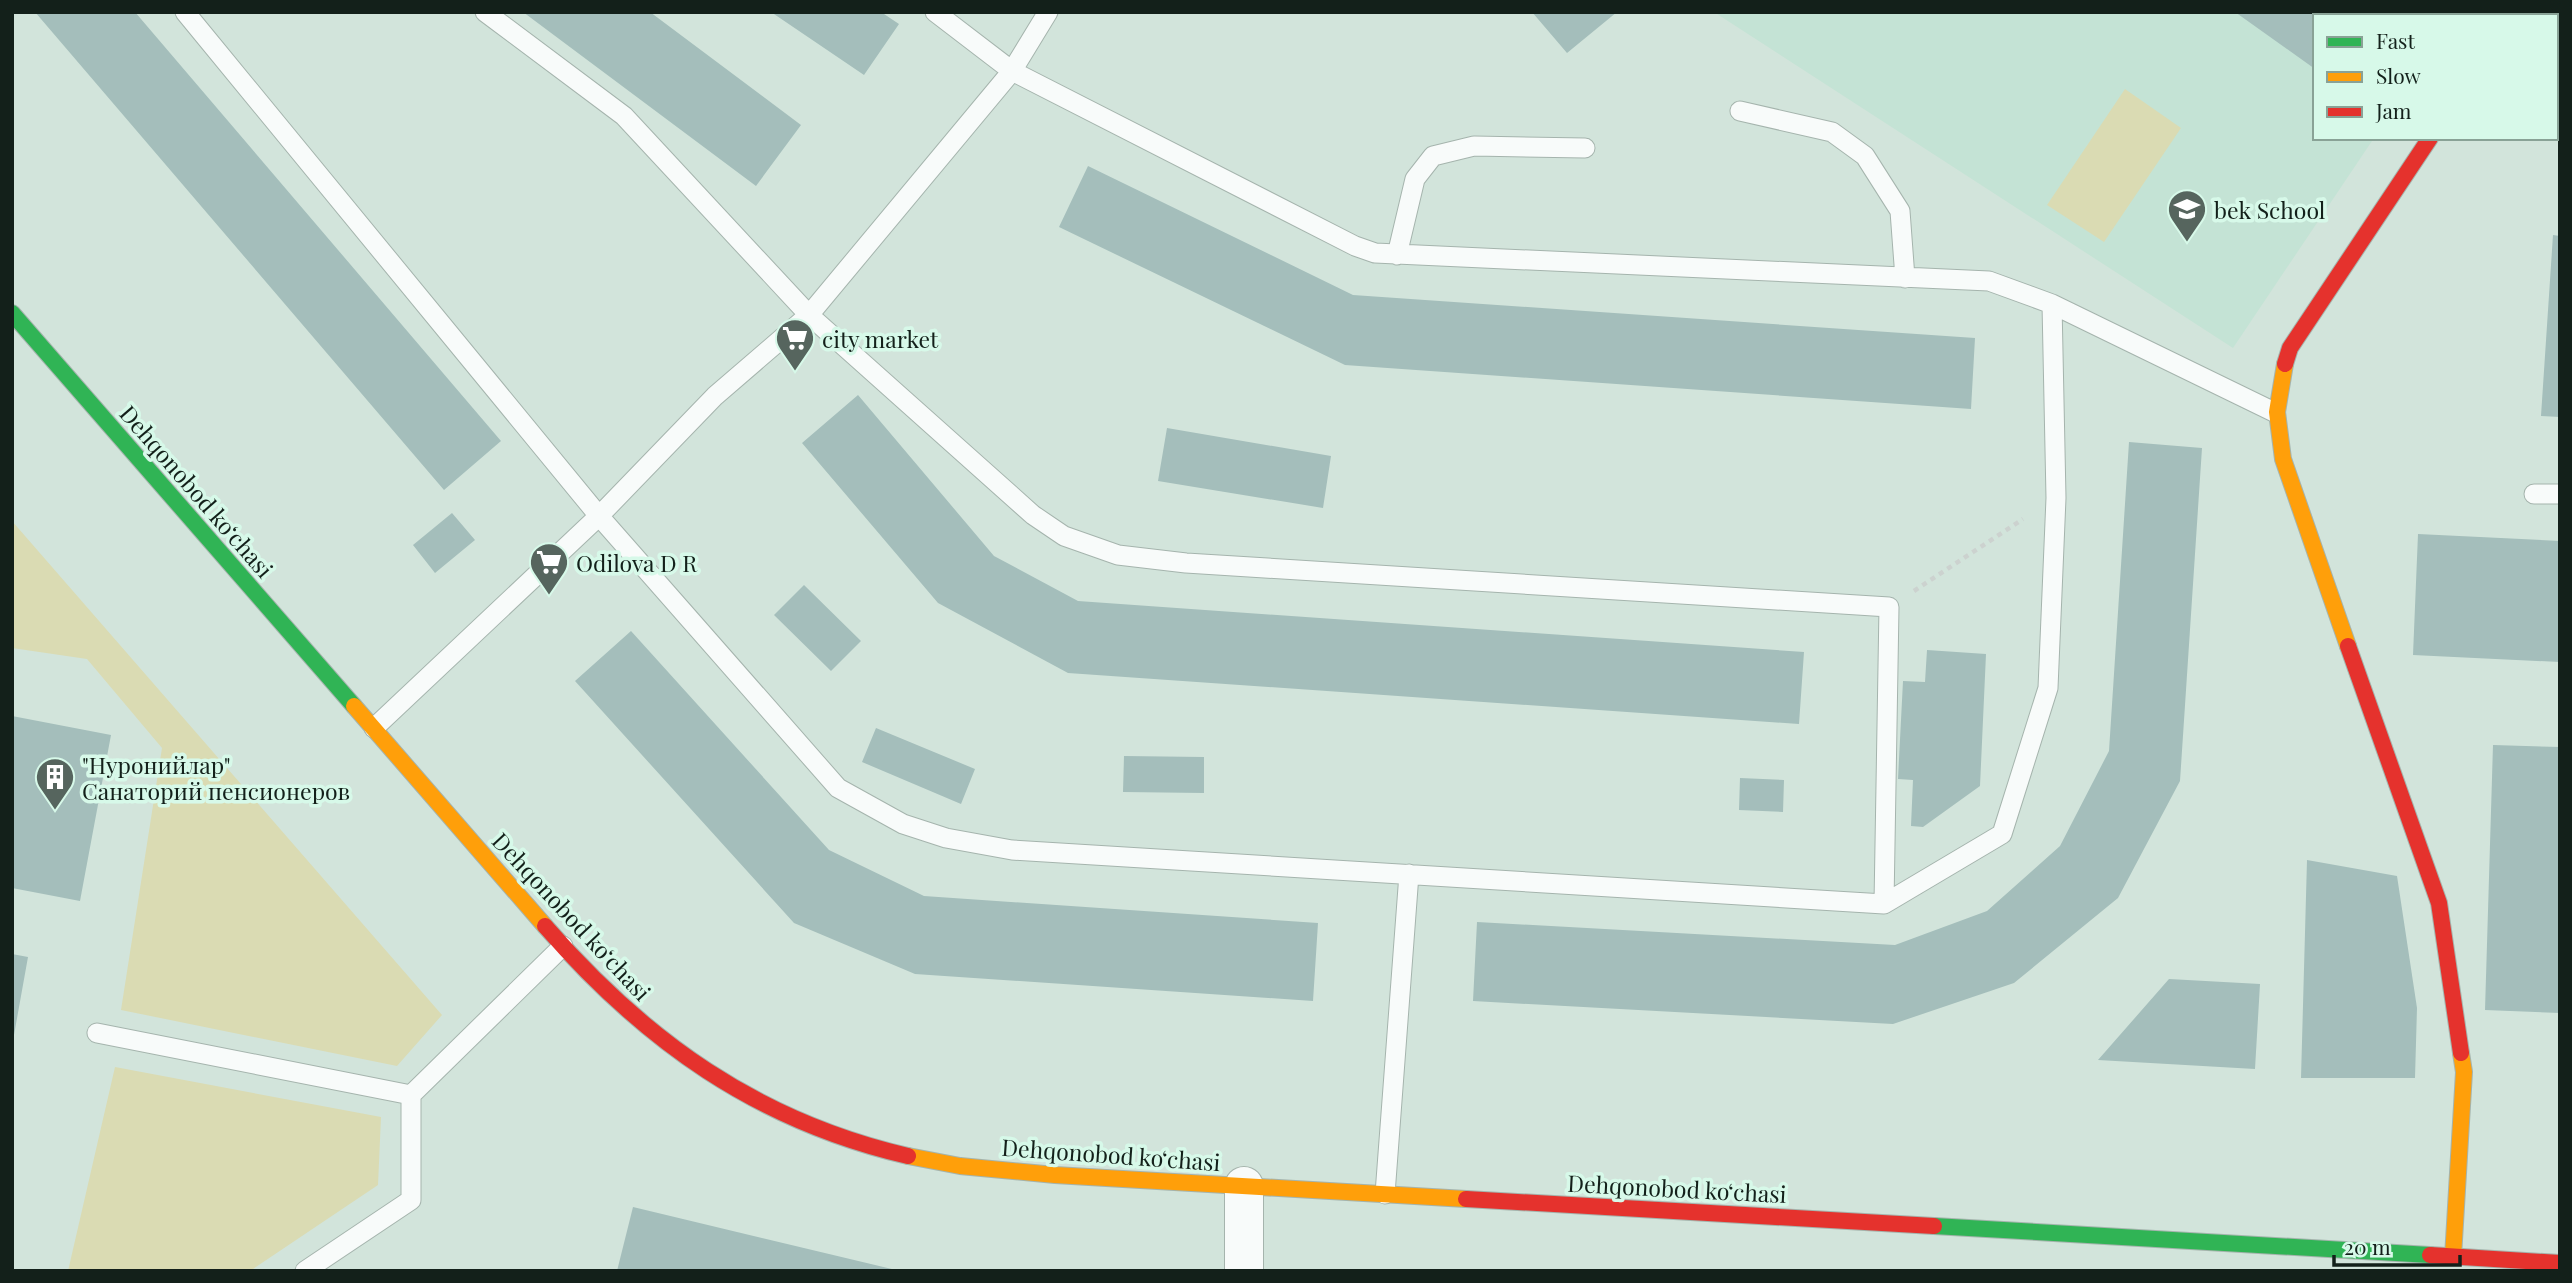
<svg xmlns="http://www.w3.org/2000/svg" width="2572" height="1283" font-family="'Playfair Display',serif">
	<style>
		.built { fill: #c4e3d5 }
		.green { fill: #dadbb3 }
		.building { fill: #a4bebb }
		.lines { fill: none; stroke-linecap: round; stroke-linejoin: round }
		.lane-casing { stroke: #a5b4ad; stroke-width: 21 }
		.street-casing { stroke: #a5b4ad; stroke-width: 40 }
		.fast-casing { stroke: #a5b4ad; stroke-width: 18 }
		.slow-casing { stroke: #a5b4ad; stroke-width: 18 }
		.jam-casing { stroke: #a5b4ad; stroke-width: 18 }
		.path { stroke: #ccd2cf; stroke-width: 4.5; stroke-dasharray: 5 5; stroke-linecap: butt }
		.lane { stroke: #f8fbfa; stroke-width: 19 }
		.street { stroke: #f8fbfa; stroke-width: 38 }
		.fast { stroke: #30b455; stroke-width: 16 }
		.slow { stroke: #ff9f0a; stroke-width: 16 }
		.jam { stroke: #e5322d; stroke-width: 16 }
		.labels { text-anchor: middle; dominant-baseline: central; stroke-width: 7; stroke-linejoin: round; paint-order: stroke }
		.poi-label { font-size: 23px; fill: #13201a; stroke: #d7f9e9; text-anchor: start }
		.street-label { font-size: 23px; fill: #13201a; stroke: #d7f9e9 }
	</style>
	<rect width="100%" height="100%" fill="#d2e4db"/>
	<!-- built -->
	<path class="built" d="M 1714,12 L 2459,12 L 2456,16 L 2315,16 L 2315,138 L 2374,138 L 2233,348 Z"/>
	<!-- green -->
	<path class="green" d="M 2125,89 L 2181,128 L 2104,242 L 2047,205 Z
		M 12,521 L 442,1015 L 397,1066 L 121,1010 L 162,748 L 87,659 L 12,648 Z
		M 115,1067 L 381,1117 L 378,1185 L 250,1271 L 68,1271 Z"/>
	<!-- building -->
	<path class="building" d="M 35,12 L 135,12 L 501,441 L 444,490 Z
		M 523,12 L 650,12 L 801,125 L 756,186 Z
		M 771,12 L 881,12 L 899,24 L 864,75 Z
		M 1532,12 L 1617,12 L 1567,53 Z
		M 2235,12 L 2366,12 L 2363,16 L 2315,16 L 2315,69 Z
		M 1088,166 L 1353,295 L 1975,338 L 1971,409 L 1345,365 L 1059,227 Z
		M 2553,235 L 2560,236 L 2560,417 L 2541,416 Z
		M 858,395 L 994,556 L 1078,601 L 1804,652 L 1799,724 L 1068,673 L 938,603 L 802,443 Z
		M 1167,428 L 1331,456 L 1323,508 L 1158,481 Z
		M 2129,442 L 2202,448 L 2180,781 L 2118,898 L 2014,983 L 1893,1024 L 1473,1001 L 1477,922 L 1895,945 L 1987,911 L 2060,846 L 2109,751 Z
		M 452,513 L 475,540 L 435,573 L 413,545 Z
		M 2418,534 L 2560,541 L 2560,662 L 2413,655 Z
		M 804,585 L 861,641 L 831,671 L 774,615 Z
		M 631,631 L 829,850 L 924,896 L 1318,923 L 1313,1001 L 915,974 L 794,923 L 575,681 Z
		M 1927,650 L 1986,654 L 1980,786 L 1923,827 L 1911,826 L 1913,780 L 1898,779 L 1903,681 L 1925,682 Z
		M 12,716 L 111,735 L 80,901 L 12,888 Z
		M 876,728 L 975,769 L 961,804 L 862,762 Z
		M 2493,745 L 2560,747 L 2560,1013 L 2485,1010 Z
		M 1124,756 L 1204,757 L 1204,793 L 1123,792 Z
		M 1740,778 L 1784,780 L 1783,812 L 1739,810 Z
		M 2307,860 L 2397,876 L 2417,1008 L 2415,1078 L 2301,1078 Z
		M 12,954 L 28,957 L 14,1035 L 12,1035 Z
		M 2169,979 L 2260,984 L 2255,1069 L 2098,1060 Z
		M 633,1207 L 896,1270 L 896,1271 L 617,1271 Z"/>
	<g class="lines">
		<!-- lane casing -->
		<g class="lane-casing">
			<path id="lane" d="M 185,12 L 599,516 L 838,788 L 903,824 L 946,838 L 1012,850 L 1884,904 L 2002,834 L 2048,688 L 2056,498 L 2052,304
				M 485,12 L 624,116 L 809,315 L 1033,515 L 1064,536 L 1118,555 L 1186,563 L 1889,607 L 1884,904
				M 935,12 L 1012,71 L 1355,246 L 1375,253 L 1989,281 L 2052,304 L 2274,412
				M 1740,111 L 1832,132 L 1865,156 L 1900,211 L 1905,278
				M 1397,255 L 1415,179 L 1433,156 L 1474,146 L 1585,148
				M 2534,494 L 2560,494
				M 374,728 L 599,516 L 715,396 L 809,315 L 1012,71 L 1048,12
				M 97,1033 L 411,1095
				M 1385,1194 L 1409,874
				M 305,1271 L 411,1200 L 411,1095 L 563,946"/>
		</g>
		<!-- street casing -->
		<g class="street-casing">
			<path id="street" d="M 2511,16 L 2514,12
				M 1244,1271 L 1244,1186"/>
		</g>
		<!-- fast casing -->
		<g class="fast-casing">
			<path id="fast" d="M 12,313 L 354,706
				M 1934,1226 L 2430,1255"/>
		</g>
		<!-- slow casing -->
		<g class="slow-casing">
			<path id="slow" d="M 2285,364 L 2277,412 L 2283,459 L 2348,646
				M 354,706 L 545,926
				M 908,1156 L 960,1166 L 1055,1175 L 1466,1199
				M 2453,1257 L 2464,1072 L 2461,1053"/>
		</g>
		<!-- jam casing -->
		<g class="jam-casing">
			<path id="jam" d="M 2285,364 L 2290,348 L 2430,138
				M 2348,646 L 2439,903 L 2461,1053
				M 545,926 C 645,1041 757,1121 908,1156
				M 1466,1199 L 1934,1226
				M 2430,1255 L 2560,1263"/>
		</g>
		<!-- path -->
		<path class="path" d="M 1914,591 L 2023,519"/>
		<!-- lane -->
		<use href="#lane" class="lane"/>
		<!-- street -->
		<use href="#street" class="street"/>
		<!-- fast -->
		<use href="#fast" class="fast"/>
		<!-- slow -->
		<use href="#slow" class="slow"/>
		<!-- jam -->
		<use href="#jam" class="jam"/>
	</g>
	<!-- icons -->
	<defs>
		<g id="school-pin" transform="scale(2.0125)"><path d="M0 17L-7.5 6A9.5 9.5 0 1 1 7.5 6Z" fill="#56655e" stroke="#d7f9e9"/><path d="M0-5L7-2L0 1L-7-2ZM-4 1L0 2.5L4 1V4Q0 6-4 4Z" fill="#fff"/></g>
		<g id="supermarket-pin" transform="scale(2.0125)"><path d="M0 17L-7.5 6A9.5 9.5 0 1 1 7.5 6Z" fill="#56655e" stroke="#d7f9e9"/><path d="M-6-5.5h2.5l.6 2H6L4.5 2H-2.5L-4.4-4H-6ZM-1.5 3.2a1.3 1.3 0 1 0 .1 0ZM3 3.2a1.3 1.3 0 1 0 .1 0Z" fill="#fff"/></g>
		<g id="building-pin" transform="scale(2.0125)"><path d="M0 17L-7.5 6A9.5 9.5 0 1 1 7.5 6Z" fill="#56655e" stroke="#d7f9e9"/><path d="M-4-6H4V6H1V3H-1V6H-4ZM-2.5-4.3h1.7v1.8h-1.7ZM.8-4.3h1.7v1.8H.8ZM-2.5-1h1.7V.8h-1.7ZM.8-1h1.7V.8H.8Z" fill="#fff"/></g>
	</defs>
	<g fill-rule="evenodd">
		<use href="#school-pin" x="2187" y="209"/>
		<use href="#supermarket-pin" x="795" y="338"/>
		<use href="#supermarket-pin" x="549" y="562"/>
		<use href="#building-pin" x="55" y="777"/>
	</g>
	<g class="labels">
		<!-- poi labels -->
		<g class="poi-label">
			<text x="2214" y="209">bek School</text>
			<text x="822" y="338">city market</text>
			<text x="576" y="562">Odilova D R</text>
			<text x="82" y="764">"Нуронийлар"<tspan x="82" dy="26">Санаторий пенсионеров</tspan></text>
		</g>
		<!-- street labels -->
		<g class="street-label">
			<text transform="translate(197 491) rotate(49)">Dehqonobod koʻchasi</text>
			<text transform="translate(572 916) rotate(47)">Dehqonobod koʻchasi</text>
			<text transform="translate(1111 1154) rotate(4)">Dehqonobod koʻchasi</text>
			<text transform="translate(1677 1188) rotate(3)">Dehqonobod koʻchasi</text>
		</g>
	</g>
	<!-- border -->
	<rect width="2572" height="1283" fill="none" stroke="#13201a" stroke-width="28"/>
	<!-- legend -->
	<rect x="2313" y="14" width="245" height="126" fill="#d7f9e9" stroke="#89a296" stroke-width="2"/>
	<rect x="2327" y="37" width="35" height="10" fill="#30b455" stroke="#89a296" stroke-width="2"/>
	<text x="2376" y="49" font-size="21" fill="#13201a">Fast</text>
	<rect x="2327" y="72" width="35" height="10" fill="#ff9f0a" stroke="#89a296" stroke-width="2"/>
	<text x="2376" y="84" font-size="21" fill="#13201a">Slow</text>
	<rect x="2327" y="107" width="35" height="10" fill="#e5322d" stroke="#89a296" stroke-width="2"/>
	<text x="2376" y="119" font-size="21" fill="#13201a">Jam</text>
	<!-- scale -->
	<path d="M2334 1255v10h126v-10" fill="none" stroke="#13201a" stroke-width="3.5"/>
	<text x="2344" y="1255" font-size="21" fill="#13201a" stroke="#d7f9e9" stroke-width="5" paint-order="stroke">20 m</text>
</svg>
